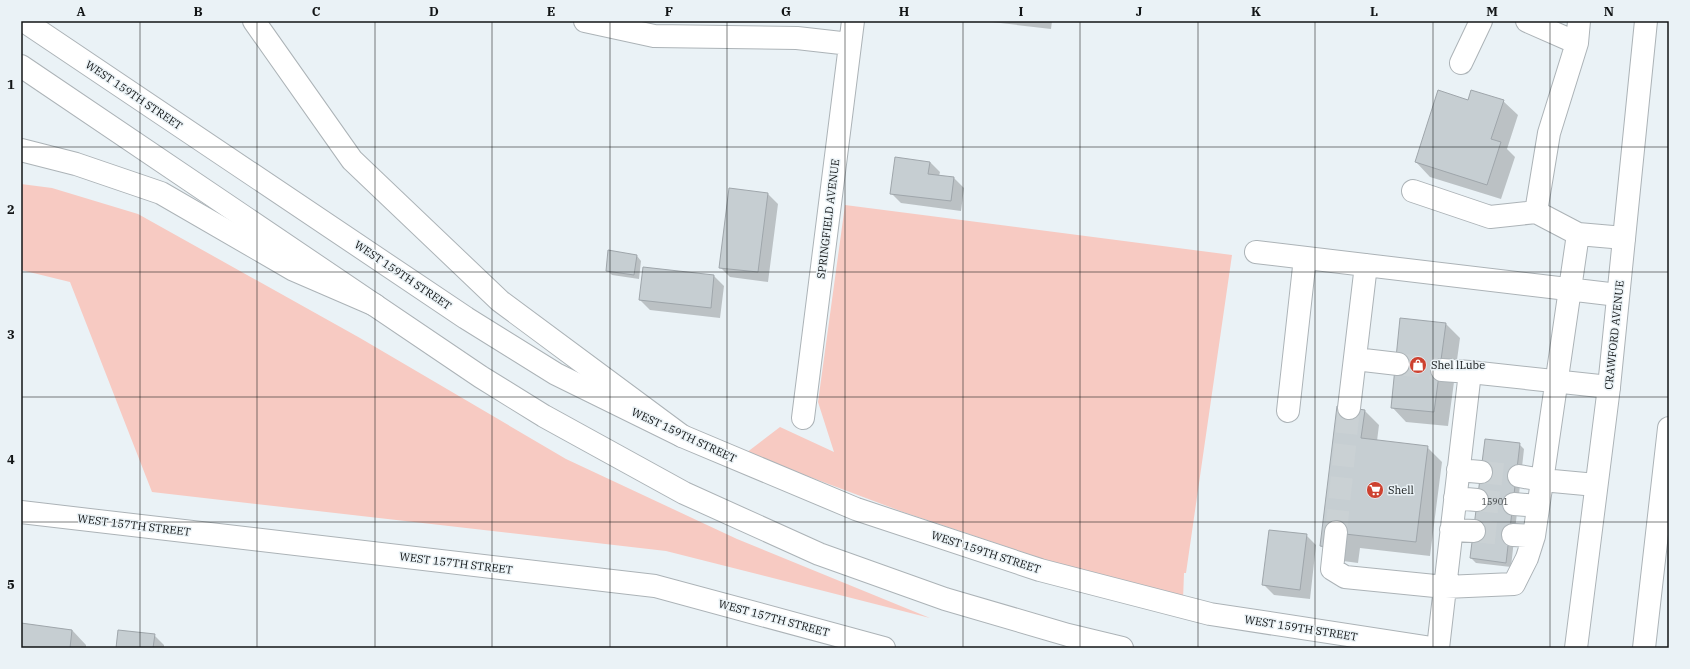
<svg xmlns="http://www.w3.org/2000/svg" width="1690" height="669" font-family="'IBM Plex Serif',serif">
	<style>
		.green { fill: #f7cac2 }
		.shadow { fill: #0003 }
		.building { fill: #c6ced2; stroke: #9fa6ab }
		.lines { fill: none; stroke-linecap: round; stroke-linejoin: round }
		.minor-tunnel { stroke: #cad1d4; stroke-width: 22; stroke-dasharray: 22 11; stroke-linecap: butt }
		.minor-casing { stroke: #acb3b7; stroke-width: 24 }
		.major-casing { stroke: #acb3b7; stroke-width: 24 }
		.highway-casing { stroke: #acb3b7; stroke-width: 24 }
		.minor { stroke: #fff; stroke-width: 22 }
		.major { stroke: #fff; stroke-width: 22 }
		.highway { stroke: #fff; stroke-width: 22 }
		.grid { fill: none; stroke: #121516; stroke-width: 1; stroke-opacity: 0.55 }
		.labels { text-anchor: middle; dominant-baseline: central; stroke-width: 3; stroke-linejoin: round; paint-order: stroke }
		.number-label { font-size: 9px; fill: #3f4345 }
		.street-label { font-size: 11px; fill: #121516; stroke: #eaf2f6 }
		.poi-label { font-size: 11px; fill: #121516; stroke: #eaf2f6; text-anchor: start }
		.neatline { fill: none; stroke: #121516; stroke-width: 1.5 }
		.grid-label { font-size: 13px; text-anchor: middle; font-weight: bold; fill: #121516 }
	</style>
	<rect width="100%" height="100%" fill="#eaf2f6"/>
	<!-- green -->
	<path class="green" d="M 21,184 L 52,188 L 138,214 L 360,338 L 566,459 L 737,539 L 930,618 L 666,551 L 152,492 L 70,282 L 21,270 Z
		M 845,205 L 1232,255 L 1186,573 L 1184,573 L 1183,600 L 1043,559 L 903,512 L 746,453 L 780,427 L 834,452 L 818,402 Z"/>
	<!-- shadow -->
	<path class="shadow" d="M 983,21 L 1052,21 L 1051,29 Z
		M 1503,101 L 1518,115 L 1507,149 L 1515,157 L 1501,199 L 1430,177 L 1416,162 Z
		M 930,162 L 940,172 L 939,176 L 954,178 L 964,188 L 961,211 L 901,203 L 891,193 Z
		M 768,194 L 778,204 L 768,282 L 730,277 L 720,267 Z
		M 637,256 L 641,261 L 639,279 L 612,275 L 607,270 Z
		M 644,268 L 714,276 L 724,286 L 720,318 L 650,310 L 640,300 Z
		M 1446,324 L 1460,338 L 1448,426 L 1406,422 L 1392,407 Z
		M 1364,410 L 1379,425 L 1377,441 L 1427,447 L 1442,462 L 1430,556 L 1360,548 L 1358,563 L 1336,560 L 1321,546 Z
		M 1519,444 L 1524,449 L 1511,567 L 1476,563 L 1471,558 Z
		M 1306,535 L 1316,545 L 1310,599 L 1274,595 L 1264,585 Z
		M 21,624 L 72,630 L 86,645 L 86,648 L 21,648 Z
		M 154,635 L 164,645 L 164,648 L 117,648 Z"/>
	<!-- building -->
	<path class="building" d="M 1438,90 L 1468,100 L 1471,90 L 1504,100 L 1491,139 L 1501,142 L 1487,185 L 1415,162 Z
		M 895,157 L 930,162 L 928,174 L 954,177 L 951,201 L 890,194 Z
		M 729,188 L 768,193 L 758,272 L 719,268 Z
		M 608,250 L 637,255 L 634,275 L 606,271 Z
		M 643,267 L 714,275 L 711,308 L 639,300 Z
		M 1400,318 L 1446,323 L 1434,412 L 1391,408 Z
		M 1337,406 L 1365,410 L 1361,438 L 1428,446 L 1416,542 L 1345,534 L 1344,549 L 1320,546 Z
		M 1485,439 L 1520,443 L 1506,563 L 1470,558 Z
		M 1269,530 L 1307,534 L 1300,590 L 1262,585 Z
		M 21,623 L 72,630 L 70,648 L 21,648 Z
		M 118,630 L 155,634 L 153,648 L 116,648 Z"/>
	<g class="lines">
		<!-- minor-tunnel -->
		<path class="minor-tunnel" d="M 1398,364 L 1442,370
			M 1481,472 L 1519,476
			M 1477,500 L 1514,504
			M 1474,531 L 1513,535
			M 1336,532 L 1349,408"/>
		<!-- minor casing -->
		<g class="minor-casing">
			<path id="minor" d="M 585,21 L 654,36 L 797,38 L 850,44
				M 1527,21 L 1577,43
				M 1579,21 L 1577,43 L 1549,133 L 1536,212 L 1578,234 L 1624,238
				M 1461,63 L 1481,21
				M 1413,191 L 1490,217 L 1536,212
				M 1256,252 L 1618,295
				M 1355,359 L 1398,364
				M 1442,370 L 1470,372
				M 1349,408 L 1366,265
				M 1288,411 L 1305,258
				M 803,418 L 853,21
				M 1458,470 L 1481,472
				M 1519,476 L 1542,480 L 1596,485
				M 1455,498 L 1477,500
				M 1514,504 L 1538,506
				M 21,512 L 655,586 L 884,648
				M 1451,530 L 1474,531
				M 1336,532 L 1332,569 L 1345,577 L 1445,587 L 1514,584 L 1527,558 L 1534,536 L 1578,234
				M 1513,535 L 1534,536
				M 1438,648 L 1470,372 L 1609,387"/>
		</g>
		<!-- major casing -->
		<g class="major-casing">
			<path id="major" d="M 24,21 L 466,318 L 556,374 L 682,436 L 856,509 L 1040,570 L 1210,614 L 1432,648
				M 21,66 L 481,377 L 544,416 L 684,493 L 819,554 L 945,599 L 1068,635 L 1122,648
				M 1576,648 L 1609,387 L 1646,21
				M 1644,648 L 1669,428"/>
		</g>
		<!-- highway casing -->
		<g class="highway-casing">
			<path id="highway" d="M 254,21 L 352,160 L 500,301 L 682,436
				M 21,150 L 76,164 L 161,193 L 294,270 L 375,305"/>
		</g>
		<!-- minor -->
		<use href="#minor" class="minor"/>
		<!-- major -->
		<use href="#major" class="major"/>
		<!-- highway -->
		<use href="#highway" class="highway"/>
	</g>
	<!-- grid -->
	<path class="grid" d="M 140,21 L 140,648M 257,21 L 257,648M 375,21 L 375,648M 492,21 L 492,648M 610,21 L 610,648M 727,21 L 727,648M 845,21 L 845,648M 963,21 L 963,648M 1080,21 L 1080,648M 1198,21 L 1198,648M 1315,21 L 1315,648M 1433,21 L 1433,648M 1550,21 L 1550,648M 21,147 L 1669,147M 21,272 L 1669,272M 21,397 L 1669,397M 21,522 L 1669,522"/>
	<!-- icons -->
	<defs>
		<g id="shop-disc" transform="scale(0.9)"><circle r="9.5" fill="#cd412f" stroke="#eaf2f6"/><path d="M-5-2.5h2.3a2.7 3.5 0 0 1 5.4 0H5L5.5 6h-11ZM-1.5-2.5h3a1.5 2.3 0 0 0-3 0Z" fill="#fff"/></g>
		<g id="supermarket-disc" transform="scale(0.9)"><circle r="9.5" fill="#cd412f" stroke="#eaf2f6"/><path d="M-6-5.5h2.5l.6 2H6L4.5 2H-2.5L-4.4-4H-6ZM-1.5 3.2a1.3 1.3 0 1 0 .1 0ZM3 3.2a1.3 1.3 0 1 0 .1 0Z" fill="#fff"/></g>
	</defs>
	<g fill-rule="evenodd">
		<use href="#shop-disc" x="1418" y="365"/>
		<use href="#supermarket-disc" x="1375" y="490"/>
	</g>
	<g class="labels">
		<!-- number labels -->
		<g class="number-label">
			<text x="1495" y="501">15901</text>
		</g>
		<!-- street labels -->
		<g class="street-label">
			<text transform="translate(134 95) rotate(34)">WEST 159TH STREET</text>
			<text transform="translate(828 219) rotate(-83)">SPRINGFIELD AVENUE</text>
			<text transform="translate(403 275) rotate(34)">WEST 159TH STREET</text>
			<text transform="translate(1614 335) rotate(-84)">CRAWFORD AVENUE</text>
			<text transform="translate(684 435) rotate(25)">WEST 159TH STREET</text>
			<text transform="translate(134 525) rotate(7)">WEST 157TH STREET</text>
			<text transform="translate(986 552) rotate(18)">WEST 159TH STREET</text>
			<text transform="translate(456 563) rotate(7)">WEST 157TH STREET</text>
			<text transform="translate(774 618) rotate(15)">WEST 157TH STREET</text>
			<text transform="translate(1301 628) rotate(9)">WEST 159TH STREET</text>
		</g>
		<!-- poi labels -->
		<g class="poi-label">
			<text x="1431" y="365">Shel lLube</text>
			<text x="1388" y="490">Shell</text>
		</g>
	</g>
	<!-- border -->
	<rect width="1690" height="669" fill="none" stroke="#eaf2f6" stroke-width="44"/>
	<rect x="22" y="22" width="1646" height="625" class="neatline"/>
	<g class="grid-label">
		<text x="81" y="16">A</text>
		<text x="198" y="16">B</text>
		<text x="316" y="16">C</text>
		<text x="434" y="16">D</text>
		<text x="551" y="16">E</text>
		<text x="669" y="16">F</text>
		<text x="786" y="16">G</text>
		<text x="904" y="16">H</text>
		<text x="1021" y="16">I</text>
		<text x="1139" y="16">J</text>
		<text x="1256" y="16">K</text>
		<text x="1374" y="16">L</text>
		<text x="1492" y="16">M</text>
		<text x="1609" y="16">N</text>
		<text x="11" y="89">1</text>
		<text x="11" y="214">2</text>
		<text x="11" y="339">3</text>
		<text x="11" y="464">4</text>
		<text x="11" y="589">5</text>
	</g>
</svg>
